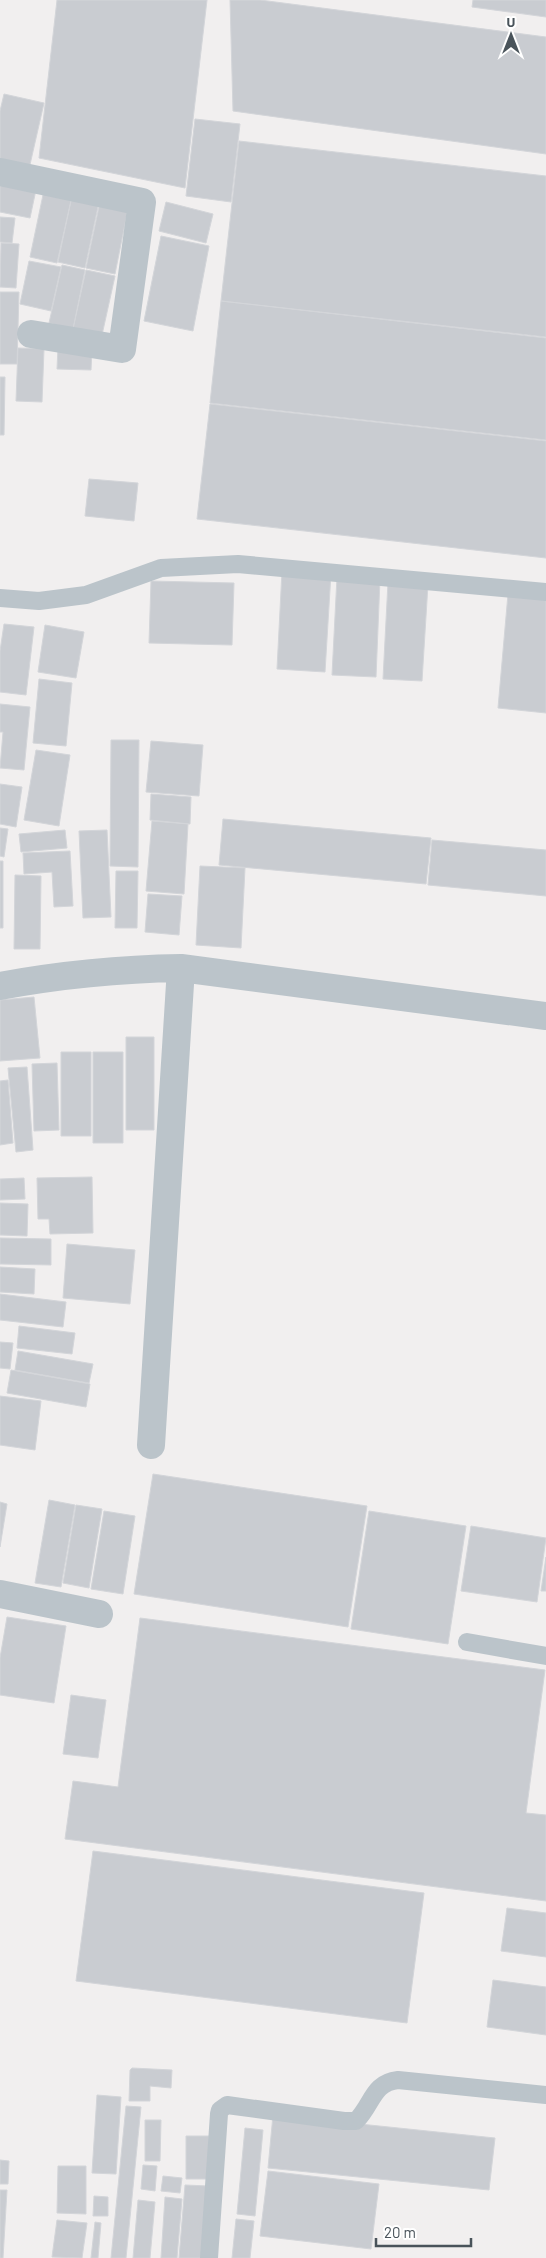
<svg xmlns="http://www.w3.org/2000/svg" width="546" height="2258" font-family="Barlow,sans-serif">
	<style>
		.building { fill: #c9ccd1; stroke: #d3d5d9 }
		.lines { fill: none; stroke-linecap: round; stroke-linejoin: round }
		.service { stroke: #bbc4ca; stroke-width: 18 }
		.minor { stroke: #bbc4ca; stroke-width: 28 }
	</style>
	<rect width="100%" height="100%" fill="#f1efef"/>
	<!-- building -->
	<path class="building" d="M 57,0 L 207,0 L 185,188 L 39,158 Z
		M 230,0 L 260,0 L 546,37 L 546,154 L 233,111 Z
		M 473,0 L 546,0 L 546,17 L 472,7 Z
		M 4,94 L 44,103 L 29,169 L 0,163 L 0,111 Z
		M 195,119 L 240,124 L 231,202 L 186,196 Z
		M 239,141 L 546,176 L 546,337 L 221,301 Z
		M 0,178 L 37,185 L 30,218 L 0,212 Z
		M 44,190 L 72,196 L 57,263 L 30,257 Z
		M 72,196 L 99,202 L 85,268 L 58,262 Z
		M 100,202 L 128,209 L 115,274 L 86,268 Z
		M 166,202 L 213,214 L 206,243 L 159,231 Z
		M 0,217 L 15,218 L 12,243 L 0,242 Z
		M 161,236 L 209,246 L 193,331 L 144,321 Z
		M 1,243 L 19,244 L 16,288 L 0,287 Z
		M 29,261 L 61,267 L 51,311 L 20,304 Z
		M 62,265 L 85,270 L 73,329 L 49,323 Z
		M 86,270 L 115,276 L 102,335 L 73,329 Z
		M 0,292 L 19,292 L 17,364 L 0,364 Z
		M 221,301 L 546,338 L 546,440 L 210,403 Z
		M 58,347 L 92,349 L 91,370 L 57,369 Z
		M 18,348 L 44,349 L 42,402 L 16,401 Z
		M 0,377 L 5,377 L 4,435 L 0,435 Z
		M 210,404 L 546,441 L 546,558 L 197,519 Z
		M 89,479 L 138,483 L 134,521 L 85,516 Z
		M 282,571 L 331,573 L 325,672 L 277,669 Z
		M 337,577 L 380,579 L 376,677 L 332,675 Z
		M 151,581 L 234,583 L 232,645 L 149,643 Z
		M 388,582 L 428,584 L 422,681 L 383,679 Z
		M 508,594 L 546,598 L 546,713 L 498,708 Z
		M 4,624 L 34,627 L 26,695 L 0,692 L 0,651 Z
		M 45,625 L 84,632 L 76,678 L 38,672 Z
		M 39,679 L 72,683 L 66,746 L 33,743 Z
		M 0,704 L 30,707 L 24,770 L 0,768 L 3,732 L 0,732 Z
		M 111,740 L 139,740 L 138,867 L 110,866 Z
		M 151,741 L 203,745 L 199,796 L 146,792 Z
		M 36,750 L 70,755 L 59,826 L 24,820 Z
		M 0,784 L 22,787 L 16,827 L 0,824 Z
		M 151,794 L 191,797 L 190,824 L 150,820 Z
		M 223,819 L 431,838 L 426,884 L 219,865 Z
		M 152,821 L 188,824 L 184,894 L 146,891 Z
		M 0,828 L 8,829 L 4,857 L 0,856 Z
		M 65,830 L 67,848 L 21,852 L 19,834 Z
		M 107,830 L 111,917 L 83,918 L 79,831 Z
		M 432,840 L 546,850 L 546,896 L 428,885 Z
		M 70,851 L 73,906 L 54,907 L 52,872 L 24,874 L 23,853 Z
		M 0,861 L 3,861 L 3,928 L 0,928 Z
		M 200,866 L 245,868 L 241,948 L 196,945 Z
		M 116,871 L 138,871 L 137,928 L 115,928 Z
		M 15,875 L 41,876 L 40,949 L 14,949 Z
		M 148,894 L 182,896 L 179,935 L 145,932 Z
		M 34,997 L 40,1058 L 0,1061 L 0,1000 Z
		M 126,1037 L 154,1037 L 154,1130 L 126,1130 Z
		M 61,1052 L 91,1052 L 91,1136 L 61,1136 Z
		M 93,1052 L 123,1052 L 123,1143 L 93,1143 Z
		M 57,1063 L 59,1130 L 34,1131 L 32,1064 Z
		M 27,1067 L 33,1150 L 16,1152 L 8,1068 Z
		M 8,1080 L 13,1143 L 0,1145 L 0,1081 Z
		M 92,1177 L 93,1233 L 50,1234 L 49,1219 L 38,1219 L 37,1178 Z
		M 24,1178 L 25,1199 L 0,1200 L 0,1179 Z
		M 0,1203 L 28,1204 L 27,1236 L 0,1235 Z
		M 0,1238 L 51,1239 L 51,1265 L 0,1264 Z
		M 67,1244 L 135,1250 L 130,1304 L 63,1298 Z
		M 0,1267 L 35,1269 L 34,1294 L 0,1292 Z
		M 0,1294 L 66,1302 L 63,1327 L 0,1320 Z
		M 19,1326 L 75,1333 L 72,1354 L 17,1348 Z
		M 0,1342 L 13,1343 L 10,1369 L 0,1368 Z
		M 18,1351 L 93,1364 L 89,1383 L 15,1370 Z
		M 11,1370 L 90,1384 L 86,1407 L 7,1393 Z
		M 0,1396 L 41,1401 L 35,1450 L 0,1445 Z
		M 153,1474 L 367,1506 L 348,1627 L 134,1594 Z
		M 49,1500 L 75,1505 L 61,1587 L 35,1583 Z
		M 0,1502 L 7,1504 L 0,1547 Z
		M 76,1505 L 102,1509 L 89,1588 L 63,1583 Z
		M 104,1511 L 135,1516 L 123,1594 L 91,1589 Z
		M 369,1511 L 466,1526 L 448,1644 L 351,1629 Z
		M 471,1526 L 546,1538 L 537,1602 L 461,1591 Z
		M 546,1557 L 546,1591 L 541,1591 Z
		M 7,1617 L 66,1626 L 54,1703 L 0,1695 L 0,1658 Z
		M 140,1618 L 545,1670 L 526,1813 L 546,1815 L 546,1901 L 65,1839 L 73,1781 L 118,1787 Z
		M 71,1695 L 106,1700 L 98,1758 L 63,1754 Z
		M 93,1851 L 424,1893 L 407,2023 L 76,1981 Z
		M 507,1908 L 546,1913 L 546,1957 L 501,1951 Z
		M 493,1980 L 546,1987 L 546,2035 L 487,2027 Z
		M 132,2068 L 172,2070 L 171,2088 L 150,2086 L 150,2101 L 129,2101 L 130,2070 Z
		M 97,2095 L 121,2097 L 116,2174 L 92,2173 Z
		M 126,2106 L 141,2107 L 126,2258 L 111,2258 Z
		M 273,2115 L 495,2138 L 489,2190 L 268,2168 Z
		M 145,2120 L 161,2120 L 160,2161 L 145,2161 Z
		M 245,2128 L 263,2130 L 255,2216 L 237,2214 Z
		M 186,2136 L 209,2136 L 208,2179 L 186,2179 Z
		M 0,2160 L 9,2161 L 8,2184 L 0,2184 Z
		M 143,2165 L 157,2166 L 155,2191 L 141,2189 Z
		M 58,2166 L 86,2166 L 86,2214 L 57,2213 Z
		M 268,2171 L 379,2184 L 371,2249 L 260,2236 Z
		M 163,2176 L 182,2178 L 180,2193 L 161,2191 Z
		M 185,2185 L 208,2186 L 203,2258 L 179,2258 Z
		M 0,2190 L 7,2190 L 3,2258 L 0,2258 Z
		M 94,2196 L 108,2197 L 108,2216 L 93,2216 Z
		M 165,2197 L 182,2199 L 177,2258 L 161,2258 Z
		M 138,2200 L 155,2202 L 150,2258 L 133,2258 Z
		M 236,2219 L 254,2221 L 250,2258 L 232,2258 Z
		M 57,2220 L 87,2223 L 82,2258 L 52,2257 Z
		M 95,2222 L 101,2223 L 98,2258 L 91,2258 Z"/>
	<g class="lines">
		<!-- service -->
		<path class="service" d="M 0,598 L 39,601 L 86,595 L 161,568 L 238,564 L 546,592
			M 467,1642 L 546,1656
			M 209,2258 L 219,2114 L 220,2110 L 227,2105 L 344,2121 L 356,2121 C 373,2104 372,2083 398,2080 L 546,2095"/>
		<!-- minor -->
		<path class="minor" d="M 0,172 L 142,202 L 122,349 L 31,334
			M 0,986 C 59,975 121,969 181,968 L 546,1016
			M 151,1445 L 181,968
			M 0,1594 L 99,1614"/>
	</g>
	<!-- north arrow -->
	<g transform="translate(511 35)" stroke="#ffffff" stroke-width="4" paint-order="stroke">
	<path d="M0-4L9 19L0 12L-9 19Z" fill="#49535a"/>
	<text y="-8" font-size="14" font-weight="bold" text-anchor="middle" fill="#49535a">U</text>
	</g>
	<!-- scale -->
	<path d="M376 2238v8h95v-8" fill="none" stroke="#49535a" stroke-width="2.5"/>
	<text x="384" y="2238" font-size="15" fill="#49535a" stroke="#ffffff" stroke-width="4" paint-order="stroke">20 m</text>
</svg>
